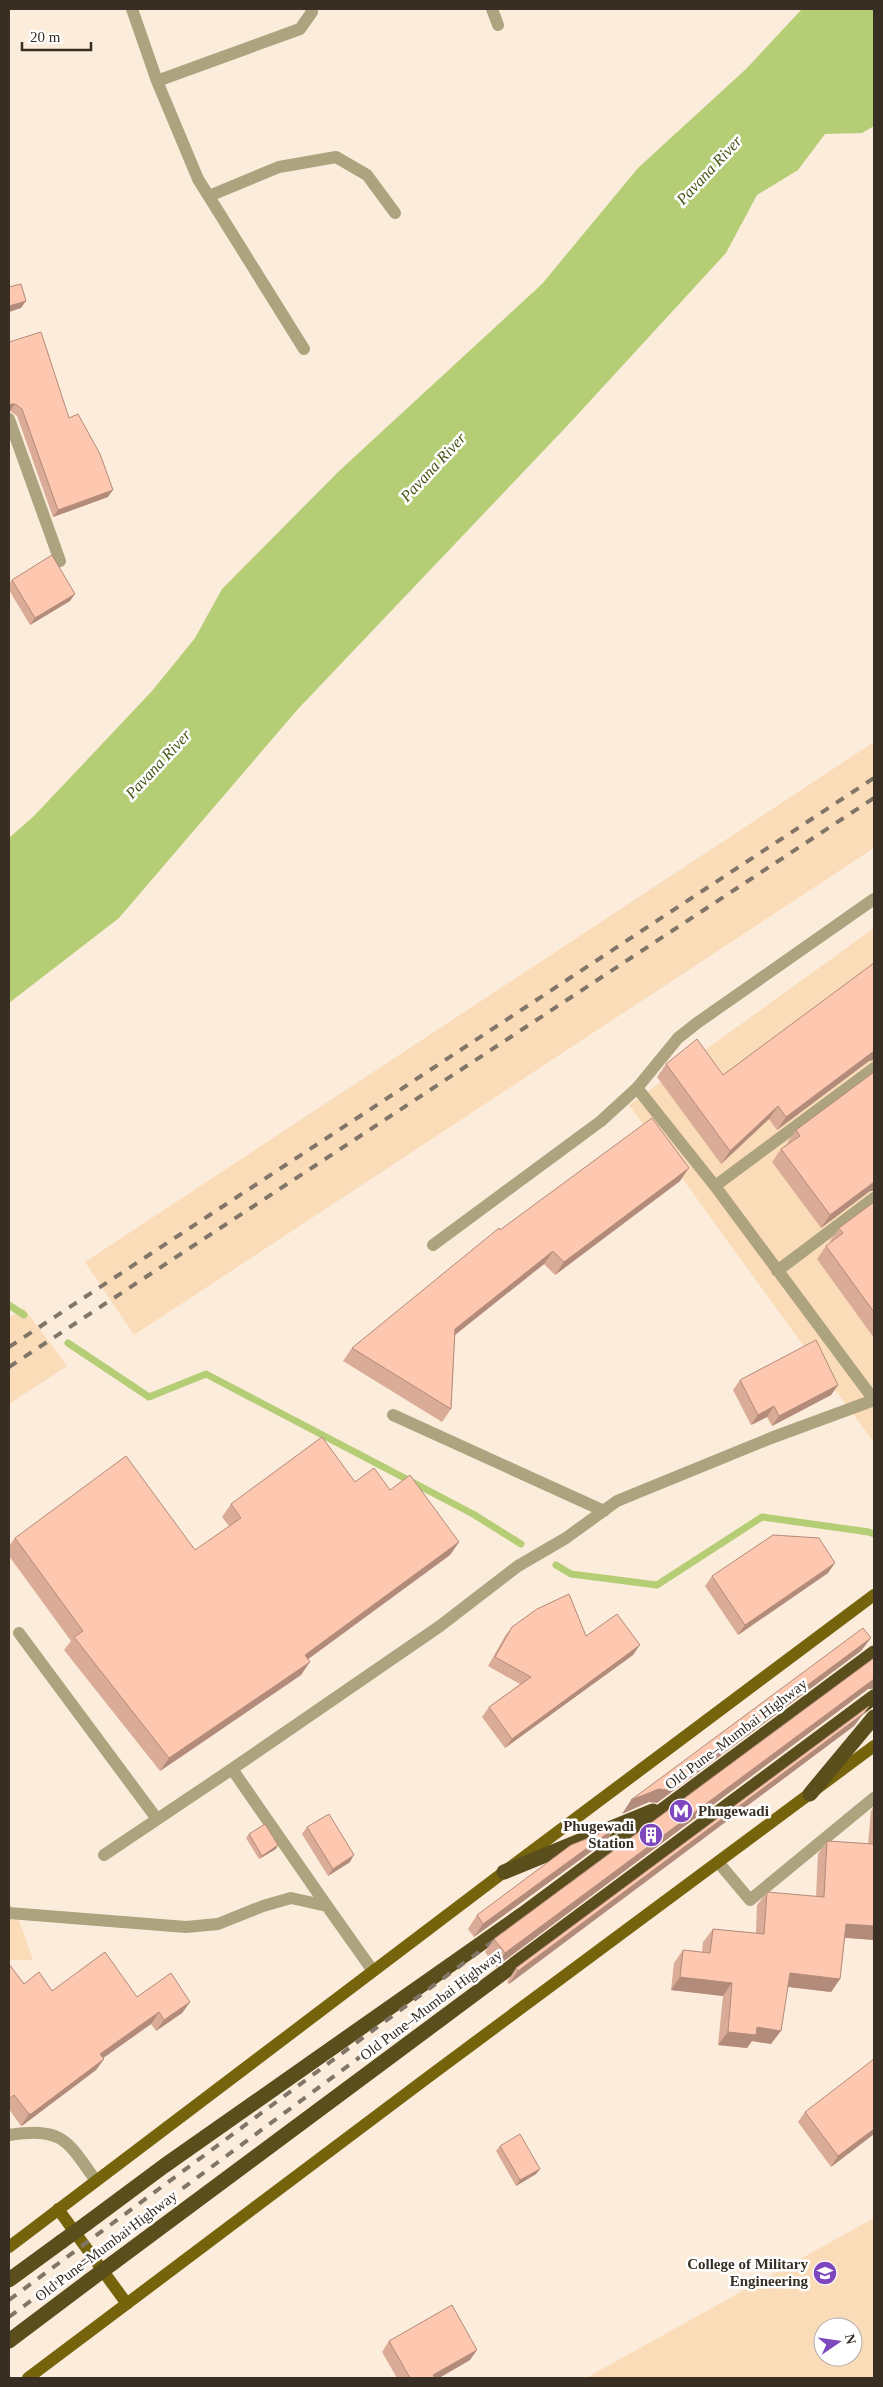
<svg xmlns="http://www.w3.org/2000/svg" width="883" height="2387" font-family="Georgia,serif">
	<style>
		.built { fill: #fbdcb9; fill-rule: evenodd }
		.water { fill: #b5ce76 }
		.lines { fill: none; stroke-linecap: round; stroke-linejoin: round }
		.stream { stroke: #b5ce76; stroke-width: 7 }
		.minor { stroke: #ada37e; stroke-width: 12 }
		.major { stroke: #76640c; stroke-width: 12 }
		.highway { stroke: #5a4e1c; stroke-width: 15 }
		.rail { stroke: #817568; stroke-width: 4; stroke-dasharray: 9 9; stroke-linecap: butt }
		.highway-bridge { stroke: #5a4e1c; stroke-width: 15 }
		.wall { fill: #daab96 }
		.shaded-wall { fill: #b28b7a }
		.building { fill: #fec7af; stroke: #b28b7a }
		.labels { text-anchor: middle; dominant-baseline: central; stroke-width: 5; stroke-linejoin: round; paint-order: stroke }
		.street-label { font-size: 15px; fill: #382e23; stroke: #fff }
		.poi-label { font-size: 15px; font-weight: bold; fill: #382e23; stroke: #fff; text-anchor: end }
		.water-label { font-size: 16px; font-style: italic; fill: #465515; stroke: #fff }
	</style>
	<rect width="100%" height="100%" fill="#fcecdb"/>
	<!-- built -->
	<path class="built" d="M 874,742 L 874,848 L 134,1335 L 85,1262 Z
		M 874,928 L 874,1443 L 629,1105 Z
		M 24,1308 L 67,1366 L 9,1404 L 9,1318 Z
		M 9,1903 L 18,1917 L 33,1960 L 9,1960 Z
		M 874,2218 L 874,2378 L 586,2378 ZM 823,2327 L 853,2327 L 853,2357 L 823,2357 Z"/>
	<!-- water -->
	<path class="water" d="M 802,9 L 874,9 L 874,126 L 862,133 L 825,134 L 798,170 L 757,195 L 726,253 L 568,425 L 298,709 L 119,918 L 9,1003 L 9,838 L 34,816 L 152,691 L 195,638 L 222,589 L 338,472 L 542,284 L 638,168 L 746,69 Z"/>
	<g class="lines">
		<!-- stream -->
		<path class="stream" d="M 9,1305 L 24,1315
			M 68,1343 L 149,1397 L 206,1374 L 473,1514 L 521,1544
			M 556,1565 L 571,1574 L 657,1585 L 762,1517 L 869,1532 L 874,1534"/>
		<!-- minor -->
		<path class="minor" d="M 132,9 L 157,81 L 198,179 L 304,349
			M 492,9 L 498,25
			M 157,81 L 300,29 L 312,12 L 311,9
			M 209,196 L 279,167 L 336,157 L 367,175 L 395,213
			M 9,419 L 60,561
			M 637,1088 L 715,1186 L 874,1400
			M 715,1186 L 874,1068
			M 433,1245 L 601,1121 L 637,1088 L 678,1038 L 697,1023 L 874,899
			M 777,1271 L 874,1198
			M 393,1415 L 604,1511
			M 19,1633 L 157,1819
			M 104,1855 L 232,1769
			M 718,1862 L 750,1900 L 874,1798
			M 327,1906 L 232,1769 L 440,1626 L 518,1566 L 566,1538 L 617,1501 L 771,1438 L 874,1400
			M 9,1913 L 186,1927 L 218,1924 L 263,1906 L 291,1898 L 327,1906 L 373,1971
			M 9,2135 C 63,2127 67,2140 96,2181"/>
		<!-- major -->
		<path class="major" d="M 58,2209 L 127,2304
			M 9,2247 L 504,1872 L 874,1595
			M 28,2378 L 427,2078 L 874,1746"/>
		<!-- highway -->
		<path class="highway" d="M 810,1794 L 874,1717
			M 504,1872 L 653,1811
			M 86,2224 L 164,2166 L 523,1914 L 874,1653
			M 113,2263 L 874,1697
			M 9,2280 L 61,2242
			M 9,2341 L 90,2280"/>
		<!-- rail -->
		<path class="rail" d="M 9,1347 L 874,778
			M 9,1367 L 874,798
			M 9,2300 L 503,1934
			M 9,2317 L 503,1951"/>
		<!-- highway-bridge -->
		<path class="highway-bridge" d="M 61,2242 L 86,2224
			M 90,2280 L 113,2263"/>
	</g>
	<!-- wall -->
	<path class="wall" d="M 9,342 L 69,418 L 108,497 L 53,517 L 17,416 L 10,411 L 9,411 Z
		M 12,580 L 70,601 L 30,625 L 9,590 L 9,584 Z
		M 874,963 L 874,1060 L 869,1061 L 777,1130 L 769,1119 L 721,1164 L 657,1077 L 666,1064 L 723,1075 Z
		M 796,1130 L 870,1191 L 821,1228 L 772,1162 L 781,1149 L 788,1144 L 787,1143 Z
		M 680,1181 L 555,1275 L 544,1264 L 455,1335 L 451,1409 L 442,1422 L 343,1361 L 352,1348 L 500,1230 Z
		M 874,1202 L 874,1338 L 817,1259 L 826,1246 L 831,1242 L 830,1241 L 839,1228 Z
		M 740,1380 L 838,1385 L 831,1395 L 772,1426 L 767,1417 L 751,1425 L 733,1390 Z
		M 355,1482 L 390,1490 L 459,1542 L 450,1555 L 308,1659 L 301,1675 L 160,1771 L 64,1650 L 71,1641 L 9,1556 L 9,1546 L 15,1538 L 195,1550 L 229,1526 L 222,1517 L 231,1504 Z
		M 828,1573 L 738,1635 L 705,1586 L 712,1576 Z
		M 512,1627 L 586,1636 L 633,1655 L 505,1748 L 482,1717 L 489,1707 L 520,1684 L 488,1666 L 505,1636 Z
		M 874,1658 L 874,1689 L 868,1689 L 496,1967 L 485,1952 L 494,1939 Z
		M 869,1706 L 854,1726 L 509,1984 L 507,1982 L 516,1968 Z
		M 874,1806 L 874,1940 L 845,1938 L 840,1979 L 831,1992 L 788,1987 L 771,2044 L 752,2041 L 747,2048 L 718,2045 L 723,1996 L 671,1990 L 674,1963 L 683,1950 L 702,1952 L 703,1942 L 713,1929 L 756,1933 L 757,1905 L 767,1892 L 816,1897 L 818,1854 L 827,1841 L 868,1844 L 871,1811 Z
		M 307,1827 L 350,1862 L 328,1876 L 302,1834 Z
		M 616,1827 L 607,1840 L 474,1937 L 468,1929 L 477,1915 Z
		M 249,1834 L 276,1849 L 259,1859 L 246,1838 Z
		M 9,1964 L 24,1984 L 52,1991 L 190,2002 L 182,2013 L 156,2031 L 151,2024 L 103,2058 L 104,2059 L 96,2070 L 23,2125 L 21,2126 L 9,2109 Z
		M 805,2112 L 874,2134 L 831,2167 L 798,2122 Z
		M 500,2146 L 536,2174 L 516,2186 L 496,2151 Z
		M 389,2341 L 470,2360 L 439,2378 L 397,2378 L 382,2352 Z"/>
	<!-- shaded-wall -->
	<path class="shaded-wall" d="M 26,301 L 21,308 L 9,312 L 9,306 Z
		M 11,404 L 15,404 L 10,411 L 9,411 L 9,407 Z
		M 113,490 L 108,497 L 53,517 L 58,510 Z
		M 75,594 L 70,601 L 30,625 L 35,618 Z
		M 874,1051 L 874,1060 L 869,1061 L 777,1130 L 786,1117 Z
		M 778,1106 L 769,1119 L 721,1164 L 730,1151 Z
		M 689,1168 L 680,1181 L 555,1275 L 564,1262 Z
		M 874,1182 L 874,1191 L 870,1191 L 821,1228 L 830,1215 Z
		M 553,1251 L 544,1264 L 446,1342 L 455,1329 Z
		M 838,1385 L 831,1395 L 772,1426 L 779,1416 Z
		M 774,1406 L 767,1417 L 751,1425 L 758,1415 Z
		M 459,1542 L 450,1555 L 296,1668 L 305,1655 Z
		M 835,1563 L 828,1573 L 738,1635 L 745,1625 Z
		M 871,1638 L 861,1651 L 657,1803 L 649,1802 L 622,1814 L 631,1800 Z
		M 640,1645 L 633,1655 L 505,1748 L 512,1739 Z
		M 310,1662 L 301,1675 L 160,1771 L 169,1758 Z
		M 874,1679 L 874,1689 L 868,1689 L 496,1967 L 505,1953 Z
		M 869,1706 L 854,1726 L 509,1984 L 518,1971 Z
		M 616,1827 L 607,1840 L 474,1937 L 483,1924 Z
		M 278,1845 L 276,1849 L 259,1859 L 262,1856 Z
		M 354,1855 L 350,1862 L 328,1876 L 333,1869 Z
		M 846,1924 L 874,1926 L 874,1940 L 837,1937 Z
		M 790,1973 L 840,1979 L 831,1992 L 781,1986 Z
		M 680,1977 L 732,1983 L 723,1996 L 671,1990 Z
		M 190,2002 L 182,2013 L 156,2031 L 164,2020 Z
		M 159,2012 L 151,2024 L 92,2066 L 100,2054 Z
		M 757,2027 L 781,2031 L 771,2044 L 752,2041 L 747,2048 L 718,2045 L 728,2032 Z
		M 104,2059 L 96,2070 L 23,2125 L 21,2126 L 29,2114 Z
		M 874,2129 L 874,2134 L 831,2167 L 838,2156 Z
		M 540,2169 L 536,2174 L 516,2186 L 520,2180 Z
		M 477,2350 L 470,2360 L 439,2378 L 431,2378 L 433,2375 Z"/>
	<!-- building -->
	<path class="building" d="M 21,284 L 26,301 L 9,306 L 9,287 Z
		M 41,332 L 69,418 L 78,414 L 100,454 L 113,490 L 58,510 L 22,409 L 15,404 L 11,404 L 9,407 L 9,342 Z
		M 52,555 L 75,594 L 35,618 L 12,580 Z
		M 874,963 L 874,1051 L 786,1117 L 778,1106 L 730,1151 L 666,1064 L 697,1039 L 723,1075 Z
		M 874,1072 L 874,1182 L 830,1215 L 781,1149 L 800,1136 L 796,1130 Z
		M 652,1118 L 689,1168 L 564,1262 L 553,1251 L 455,1329 L 451,1409 L 352,1348 L 499,1228 L 500,1230 Z
		M 874,1202 L 874,1312 L 826,1246 L 843,1233 L 839,1228 Z
		M 816,1340 L 838,1385 L 779,1416 L 774,1406 L 758,1415 L 740,1380 Z
		M 322,1437 L 355,1482 L 374,1468 L 390,1490 L 410,1475 L 459,1542 L 305,1655 L 310,1662 L 169,1758 L 74,1637 L 83,1631 L 15,1538 L 126,1456 L 195,1550 L 241,1518 L 231,1504 Z
		M 773,1535 L 819,1538 L 835,1563 L 745,1625 L 712,1576 Z
		M 569,1594 L 586,1636 L 617,1614 L 640,1645 L 512,1739 L 489,1707 L 531,1677 L 495,1657 L 512,1627 L 537,1609 Z
		M 863,1628 L 871,1638 L 666,1790 L 659,1789 L 631,1800 Z
		M 874,1658 L 874,1679 L 505,1953 L 494,1939 Z
		M 869,1706 L 864,1713 L 518,1971 L 516,1968 Z
		M 329,1814 L 354,1855 L 333,1869 L 307,1827 Z
		M 265,1824 L 278,1845 L 262,1856 L 249,1834 Z
		M 616,1827 L 483,1924 L 477,1915 L 571,1845 Z
		M 827,1841 L 874,1844 L 874,1926 L 846,1924 L 840,1979 L 790,1973 L 781,2031 L 757,2027 L 756,2035 L 728,2032 L 732,1983 L 680,1977 L 683,1950 L 710,1953 L 713,1929 L 764,1934 L 767,1892 L 824,1897 Z
		M 105,1952 L 137,1997 L 171,1973 L 190,2002 L 164,2020 L 159,2012 L 100,2054 L 104,2059 L 31,2114 L 29,2114 L 14,2095 L 9,2099 L 9,1964 L 24,1984 L 39,1972 L 52,1991 Z
		M 874,2059 L 874,2129 L 838,2156 L 805,2112 Z
		M 520,2134 L 540,2169 L 520,2180 L 500,2146 Z
		M 452,2305 L 477,2350 L 433,2375 L 435,2378 L 410,2378 L 389,2341 Z"/>
	<!-- icons -->
	<defs>
		<g id="metro-disc" transform="scale(1.25)"><circle r="9.5" fill="#7e47be" stroke="#fff"/><path d="M-5.5 5V-5H-3L0 0L3-5H5.5V5H3V-.5L0 4L-3-.5V5Z" fill="#fff"/></g>
		<g id="building-disc" transform="scale(1.25)"><circle r="9.5" fill="#7e47be" stroke="#fff"/><path d="M-4-6H4V6H1V3H-1V6H-4ZM-2.5-4.3h1.7v1.8h-1.7ZM.8-4.3h1.7v1.8H.8ZM-2.5-1h1.7V.8h-1.7ZM.8-1h1.7V.8H.8Z" fill="#fff"/></g>
		<g id="university-disc" transform="scale(1.25)"><circle r="9.5" fill="#7e47be" stroke="#fff"/><path d="M0-5L7-2L0 1L-7-2ZM-4 1L0 2.5L4 1V4Q0 6-4 4Z" fill="#fff"/></g>
	</defs>
	<g fill-rule="evenodd">
		<use href="#metro-disc" x="681" y="1811"/>
		<use href="#building-disc" x="651" y="1835"/>
		<use href="#university-disc" x="825" y="2273"/>
	</g>
	<g class="labels">
		<!-- street labels -->
		<g class="street-label">
			<text transform="translate(736 1734) rotate(-37)">Old Pune–Mumbai Highway</text>
			<text transform="translate(431 2005) rotate(-37)">Old Pune–Mumbai Highway</text>
			<text transform="translate(106 2246) rotate(-37)">Old Pune–Mumbai Highway</text>
		</g>
		<!-- poi labels -->
		<g class="poi-label">
			<text x="698" y="1811" text-anchor="start">Phugewadi</text>
			<text x="634" y="1826">Phugewadi<tspan x="634" dy="17">Station</tspan></text>
			<text x="808" y="2264">College of Military<tspan x="808" dy="17">Engineering</tspan></text>
		</g>
		<!-- water labels -->
		<g class="water-label">
			<text transform="translate(709 170) rotate(-47)">Pavana River</text>
			<text transform="translate(433 467) rotate(-47)">Pavana River</text>
			<text transform="translate(158 764) rotate(-47)">Pavana River</text>
		</g>
	</g>
	<!-- border -->
	<rect width="883" height="2387" fill="none" stroke="#382e23" stroke-width="20"/>
	<!-- north arrow -->
	<g transform="translate(838 2342) rotate(77)"><circle r="24" fill="#ffffff" stroke="#afaba7"/>
	<path d="M0-4L9 19L0 12L-9 19Z" fill="#7e47be"/>
	<text y="-8" font-size="14" font-weight="bold" text-anchor="middle" fill="#382e23">N</text>
	</g>
	<!-- scale -->
	<path d="M22 42v8h69v-8" fill="none" stroke="#382e23" stroke-width="2.5"/>
	<text x="30" y="42" font-size="15" fill="#382e23" stroke="#ffffff" stroke-width="4" paint-order="stroke">20 m</text>
</svg>
